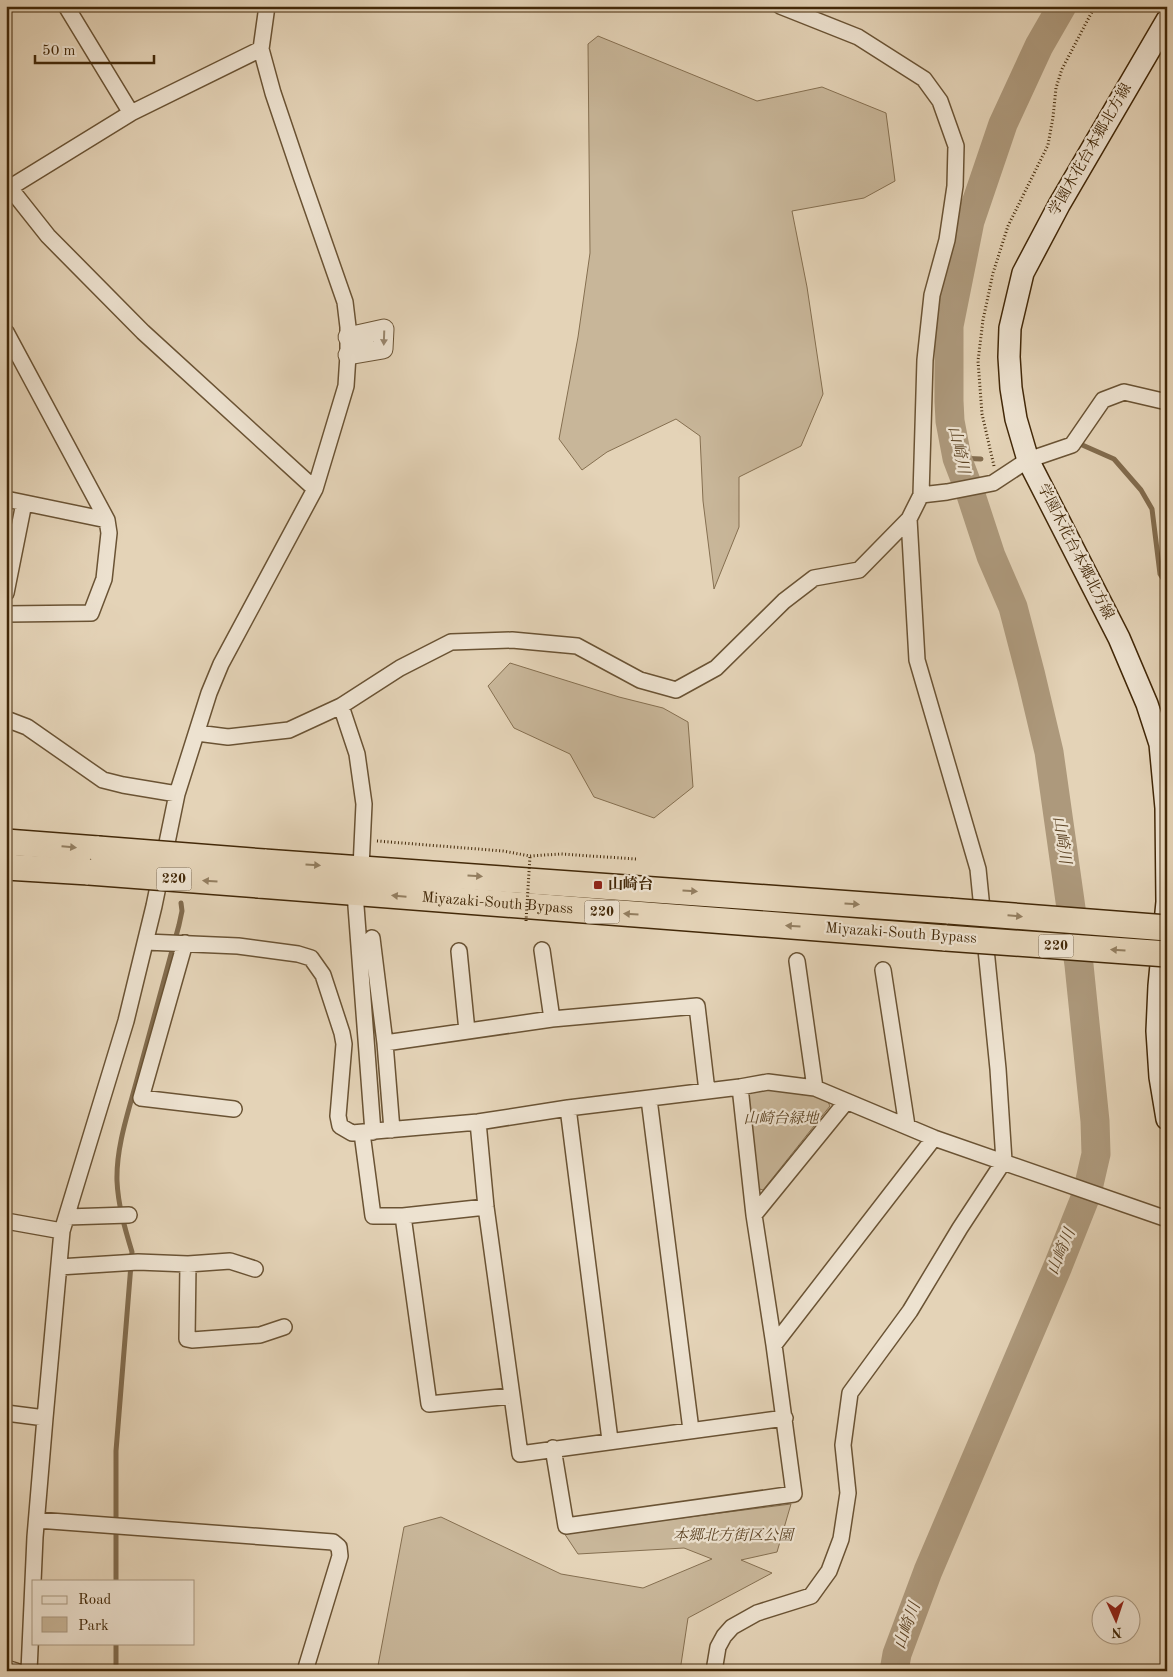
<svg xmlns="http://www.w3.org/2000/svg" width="1173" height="1677" font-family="'Old Standard TT','Noto Serif JP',serif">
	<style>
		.green { fill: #c8b699; stroke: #856f50 }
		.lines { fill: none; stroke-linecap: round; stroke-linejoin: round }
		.stream { stroke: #826c4e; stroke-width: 5 }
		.river { stroke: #ad997c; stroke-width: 29 }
		.minor-casing { stroke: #6a5334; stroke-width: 18 }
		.tertiary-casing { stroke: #6a5334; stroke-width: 21 }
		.secondary-casing { stroke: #422808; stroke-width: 24 }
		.trunk-casing { stroke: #422808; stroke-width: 28 }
		.path { stroke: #422808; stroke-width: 3; stroke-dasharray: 1 2.5; stroke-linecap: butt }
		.minor { stroke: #ede2d0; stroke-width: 15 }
		.tertiary { stroke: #ede2d0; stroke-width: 19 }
		.secondary { stroke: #ede2d0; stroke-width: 21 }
		.trunk { stroke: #e4d3b7; stroke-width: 25 }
		.trunk-bridge-casing { stroke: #422808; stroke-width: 28; stroke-linecap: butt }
		.path-bridge { stroke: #422808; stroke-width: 3; stroke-dasharray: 1 2.5; stroke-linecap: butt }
		.trunk-bridge { stroke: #e4d3b7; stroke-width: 25 }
		.oneway { fill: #98856c }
		.oneway2 { fill: #937e60 }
		.poi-dot { fill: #8f2418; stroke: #ede2d0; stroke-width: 2 }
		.labels { text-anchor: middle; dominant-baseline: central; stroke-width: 4.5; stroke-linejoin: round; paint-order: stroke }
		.shield { fill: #ede2d0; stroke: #756044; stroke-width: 1 }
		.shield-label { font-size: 14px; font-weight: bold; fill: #422808 }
		.street-label { font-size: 15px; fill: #422808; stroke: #ede2d0 }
		.poi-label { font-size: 15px; font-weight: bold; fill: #422808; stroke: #ede2d0; text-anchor: start }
		.park-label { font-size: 15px; font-style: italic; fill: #5d4425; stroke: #ede2d0 }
		.water-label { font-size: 16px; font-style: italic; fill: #5d4425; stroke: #ede2d0 }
	</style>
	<rect width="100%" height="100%" fill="#e4d3b7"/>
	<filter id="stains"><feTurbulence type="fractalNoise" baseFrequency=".004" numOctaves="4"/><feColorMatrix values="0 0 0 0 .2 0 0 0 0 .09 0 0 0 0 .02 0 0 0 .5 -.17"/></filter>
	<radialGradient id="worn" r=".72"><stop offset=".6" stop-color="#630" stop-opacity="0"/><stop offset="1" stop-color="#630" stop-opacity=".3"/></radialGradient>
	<!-- green -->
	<path class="green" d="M 598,36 L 757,101 L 822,87 L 886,113 L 895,181 L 864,198 L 792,211 L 807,287 L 823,394 L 801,446 L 739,477 L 739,527 L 714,589 L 703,501 L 700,436 L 676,419 L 607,452 L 582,470 L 559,439 L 578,337 L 590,253 L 588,44 Z
		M 510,663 L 619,697 L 663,708 L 688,722 L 693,787 L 654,818 L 594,797 L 570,754 L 514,728 L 488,686 Z
		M 785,1087 L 826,1098 L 830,1106 L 763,1190 L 756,1188 L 745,1099 L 754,1088 Z
		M 791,1504 L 777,1552 L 741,1560 L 772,1573 L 688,1618 L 680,1671 L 377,1671 L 404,1527 L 441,1517 L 561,1574 L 643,1588 L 712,1559 L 684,1548 L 578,1554 L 564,1533 Z"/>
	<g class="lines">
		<!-- stream -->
		<path class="stream" d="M 1080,444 L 1114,459 L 1141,490 L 1152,509 L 1160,574 L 1167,585
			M 957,458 L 981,459
			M 116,1581 L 116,1451 L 132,1252 C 125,1229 118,1205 117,1181 C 116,1146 129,1110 138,1076 C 152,1026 165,975 179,925 L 182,911 L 181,903
			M 116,1643 L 116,1671"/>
		<!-- river -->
		<path class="river" d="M 894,1671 L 897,1654 L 928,1571 L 1058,1266 L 1087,1193 L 1096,1154 L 1095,1121 L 1079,965 L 1049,752 L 1031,676 L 1013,607 L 991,556 L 970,492 L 957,458 L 950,421 L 949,401 L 949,326 L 970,221 L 1003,124 L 1039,46 L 1062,6"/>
		<!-- minor casing -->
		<g class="minor-casing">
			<path id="minor" d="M 66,6 L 131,113
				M 6,183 L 48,236 L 143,332 L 315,489
				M 6,190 L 131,113 L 261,49
				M 6,332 L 107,520
				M 921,495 L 947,492 L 993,483 L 1028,460 L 1072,445 L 1103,400 L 1124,392 L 1167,402
				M 6,499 L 107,520 L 109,533 L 104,579 L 91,613 L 6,614
				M 6,593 L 24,503
				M 341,706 L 357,754 L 364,804 L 361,868
				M 6,719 L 27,727 L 103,780 L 123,785 L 177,794
				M 197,733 L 228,737 L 289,730 L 341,706 L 400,668 L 451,642 L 512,640 L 577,646 L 640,680 L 676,690 L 716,668 L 784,601 L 814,578 L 859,570 L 909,519 L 921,495 L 925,360 L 932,295 L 947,240 L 955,186 L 956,146 L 940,101 L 924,79 L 858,37 L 780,6
				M 355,893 L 373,1132
				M 372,938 L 385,1043 L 392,1130
				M 146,942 L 238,946 L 298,954 L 311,958 L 323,975 L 342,1033 L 344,1044 L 338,1116 L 340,1126 L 352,1133 L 478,1122 L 568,1108 L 740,1087 L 768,1082 L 815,1088 L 934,1138 L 1167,1219
				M 185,943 L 141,1098 L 234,1109
				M 542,950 L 552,1019
				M 459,951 L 467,1031
				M 797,961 L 815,1088
				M 883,970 L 907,1126
				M 385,1043 L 552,1019 L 697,1006 L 707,1091
				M 649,1099 L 691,1430
				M 568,1108 L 610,1440
				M 478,1122 L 486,1207 L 520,1454 L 785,1418
				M 362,1133 L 373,1216 L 403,1216 L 486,1207
				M 754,1215 L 846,1102
				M 403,1216 L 429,1404 L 511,1396
				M 67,1217 L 129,1215
				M 6,1221 L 62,1231
				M 188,1264 L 187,1339 L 192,1340 L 260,1335 L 284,1327
				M 59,1267 L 138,1262 L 188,1264 L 230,1261 L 255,1269
				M 774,1345 L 934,1138
				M 6,1413 L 45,1418
				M 553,1448 L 566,1526 L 794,1494 L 774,1345 L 754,1215 L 740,1087
				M 37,1520 L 333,1542 L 339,1547 L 340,1556 L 305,1671
				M 6,1668 L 16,1671
				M 29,1671 L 35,1537 L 45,1418 L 62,1231 L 126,1021 L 154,906 L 177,794 L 209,693 L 221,664 L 315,489 L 346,386 L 348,355 L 348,327 L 345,302 L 301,176 L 273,93 L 261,49 L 267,6
				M 714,1671 L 718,1647 L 724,1636 L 732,1627 L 757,1613 L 811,1596 L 829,1571 L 841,1539 L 848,1493 L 843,1445 L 850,1393 L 910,1311 L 960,1228 L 1004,1161 L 998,1069 L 978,869 L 917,660 L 909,519"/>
		</g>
		<!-- tertiary casing -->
		<g class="tertiary-casing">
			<path id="tertiary" d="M 348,337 L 384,329 L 383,349 L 348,355"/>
		</g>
		<!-- secondary casing -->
		<g class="secondary-casing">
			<path id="secondary" d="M 1167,20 L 1059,205 L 1023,273 L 1010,328 L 1009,357 L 1011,388 L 1016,419 L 1028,460 L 1119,638 L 1147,704 L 1160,744 L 1166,808 L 1167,902 L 1159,986 L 1157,1031 L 1160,1077 L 1167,1119"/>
		</g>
		<!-- trunk casing -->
		<g class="trunk-casing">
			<g id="trunk">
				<path d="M 6,842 L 98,849"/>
				<path d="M 264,862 L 949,911"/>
				<path d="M 6,867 L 89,872"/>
				<path id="s1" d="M 259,885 L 946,938"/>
			</g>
		</g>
		<!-- path -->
		<path class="path" d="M 994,466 L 982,414 L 978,361 L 983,320 L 993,273 L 1008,226 L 1048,145 L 1053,117 L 1056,88 L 1062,69 L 1095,6
			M 377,841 L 503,851 L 530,856 L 561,854 L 636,859"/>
		<!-- minor -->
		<use href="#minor" class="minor"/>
		<!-- tertiary -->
		<use href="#tertiary" class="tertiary"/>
		<!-- secondary -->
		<use href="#secondary" class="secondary"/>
		<!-- trunk -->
		<use href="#trunk" class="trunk"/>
		<!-- trunk-bridge casing -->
		<g class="trunk-bridge-casing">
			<path id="trunk-bridge" d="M 98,849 L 264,862
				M 89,872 L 259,885
				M 949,911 L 1167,928
				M 946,938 L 1167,954"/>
		</g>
		<!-- path-bridge -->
		<path class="path-bridge" d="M 526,921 L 530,856"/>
		<!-- trunk-bridge -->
		<use href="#trunk-bridge" class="trunk-bridge"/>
	</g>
	<!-- one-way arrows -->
	<defs><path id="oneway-solid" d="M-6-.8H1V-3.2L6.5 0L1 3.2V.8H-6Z" transform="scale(1.25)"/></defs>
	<use class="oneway" href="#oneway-solid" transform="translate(384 338) rotate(92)"/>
	<g class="oneway2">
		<use href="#oneway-solid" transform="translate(69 847) rotate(5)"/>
		<use href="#oneway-solid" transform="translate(313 865) rotate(4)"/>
		<use href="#oneway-solid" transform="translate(475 876) rotate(4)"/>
		<use href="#oneway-solid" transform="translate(210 881) rotate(-176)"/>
		<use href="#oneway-solid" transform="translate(690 891) rotate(4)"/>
		<use href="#oneway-solid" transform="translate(399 896) rotate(-175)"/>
		<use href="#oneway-solid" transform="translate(852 904) rotate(4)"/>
		<use href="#oneway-solid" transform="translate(631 914) rotate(-176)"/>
		<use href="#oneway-solid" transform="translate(1015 916) rotate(5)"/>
		<use href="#oneway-solid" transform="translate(793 926) rotate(-176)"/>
		<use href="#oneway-solid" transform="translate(1118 950) rotate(-176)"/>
	</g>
	<!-- markers -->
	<rect class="poi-dot" x="593" y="880" width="10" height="10" rx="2.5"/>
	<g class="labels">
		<!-- shield labels -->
		<g class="shield">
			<rect x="156.5" y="867.5" width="35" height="23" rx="4"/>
			<rect x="584.5" y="900.5" width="35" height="23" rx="4"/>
			<rect x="1038.5" y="934.5" width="35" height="23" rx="4"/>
		</g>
		<g class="shield-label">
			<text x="174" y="879">220</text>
			<text x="602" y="912">220</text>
			<text x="1056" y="946">220</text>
		</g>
		<!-- street labels -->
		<g class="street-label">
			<text transform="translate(1091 150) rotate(-60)">学園木花台本郷北方線</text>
			<text transform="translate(1075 552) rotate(63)">学園木花台本郷北方線</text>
			<text stroke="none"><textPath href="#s1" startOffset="239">Miyazaki-South Bypass</textPath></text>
			<text transform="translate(901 934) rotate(4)">Miyazaki-South Bypass</text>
		</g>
		<!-- poi labels -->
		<g class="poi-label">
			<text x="608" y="885">山崎台</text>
		</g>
		<!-- park labels -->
		<g class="park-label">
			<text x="781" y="1119">山崎台緑地</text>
			<text x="733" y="1536">本郷北方街区公園</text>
		</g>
		<!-- water labels -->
		<g class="water-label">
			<text transform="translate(958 450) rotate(78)">山崎川</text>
			<text transform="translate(1061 840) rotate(82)">山崎川</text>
			<text transform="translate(1062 1252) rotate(-67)">山崎川</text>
			<text transform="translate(908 1626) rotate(-70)">山崎川</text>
		</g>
	</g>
	<!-- margin -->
	<rect width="1173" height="1677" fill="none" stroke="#e4d3b7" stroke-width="25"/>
	<rect x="8" y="8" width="1158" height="1662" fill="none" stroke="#422808" stroke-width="2.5"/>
	<rect x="12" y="12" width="1148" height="1652" fill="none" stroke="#422808"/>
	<!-- legend -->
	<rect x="32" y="1580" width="162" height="65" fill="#ede2d0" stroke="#a99880"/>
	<rect x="42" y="1596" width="25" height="8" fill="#ede2d0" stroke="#a99880"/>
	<text x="78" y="1604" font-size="15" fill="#422808">Road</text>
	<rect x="42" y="1617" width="25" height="15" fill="#c8b699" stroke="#a99880"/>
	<text x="78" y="1630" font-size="15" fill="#422808">Park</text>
	<!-- north arrow -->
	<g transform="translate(1116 1620) rotate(177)"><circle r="24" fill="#ede2d0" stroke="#a99880"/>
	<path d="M0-4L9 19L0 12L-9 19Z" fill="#8f2418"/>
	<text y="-8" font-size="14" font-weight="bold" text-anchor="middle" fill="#422808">N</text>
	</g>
	<!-- scale -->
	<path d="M35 55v8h119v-8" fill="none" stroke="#422808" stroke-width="2.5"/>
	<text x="42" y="55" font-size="15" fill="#422808" stroke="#ede2d0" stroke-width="4" paint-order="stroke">50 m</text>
	<rect width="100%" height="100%" filter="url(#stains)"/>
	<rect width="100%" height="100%" fill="url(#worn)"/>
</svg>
